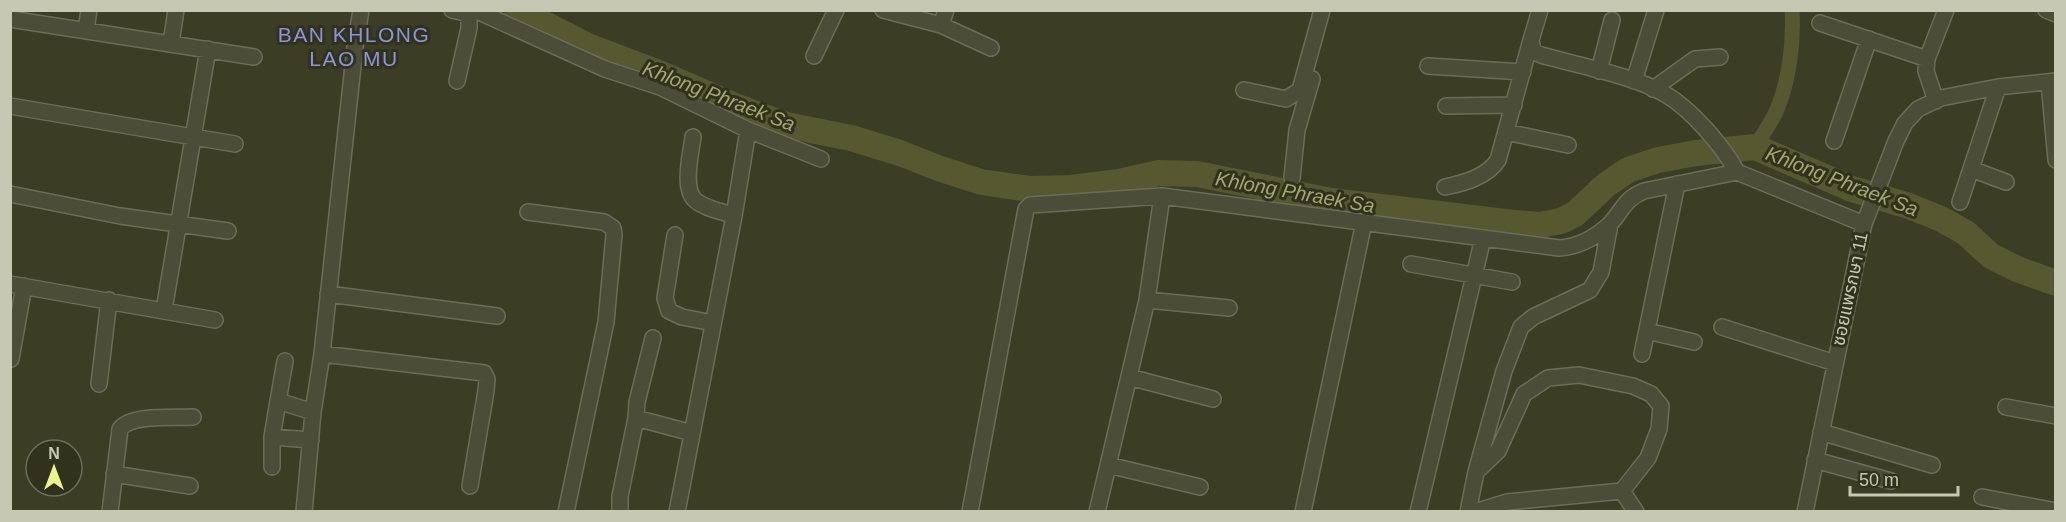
<svg xmlns="http://www.w3.org/2000/svg" width="2066" height="522" font-family="Arial,'Noto Sans Thai',sans-serif">
	<style>
		.lines { fill: none; stroke-linecap: round; stroke-linejoin: round }
		.canal { stroke: #565830; stroke-width: 15 }
		.river { stroke: #565830; stroke-width: 26 }
		.minor-casing { stroke: #6b6d59; stroke-width: 18 }
		.minor { stroke: #4b4d38; stroke-width: 15 }
		.labels { text-anchor: middle; dominant-baseline: central; stroke-width: 6; stroke-linejoin: round; paint-order: stroke }
		.street-label { font-size: 18px; fill: #c6c8b4; stroke: #30321d }
		.water-label { font-size: 20px; font-style: italic; fill: #a3a66e; stroke: #30321d }
		.quarter-label { font-size: 21px; letter-spacing: 1.5px; fill: #8c92dc; stroke: #30321d }
	</style>
	<rect width="100%" height="100%" fill="#3b3d25"/>
	<g class="lines">
		<!-- canal -->
		<path class="canal" d="M 1755,147 C 1762,136 1769,125 1775,114 C 1789,84 1794,42 1792,10"/>
		<!-- river -->
		<path class="river" d="M 517,10 L 590,47 L 661,74 L 735,106 L 786,125 L 851,138 L 900,153 L 938,168 L 981,182 L 1030,189 L 1071,188 L 1119,182 L 1159,173 L 1197,174 L 1331,201 L 1514,223 L 1540,225 L 1561,221 L 1575,214 L 1606,185 L 1628,170 L 1658,160 L 1696,153 L 1755,147 L 1852,189 L 1909,206 L 1941,219 L 1966,233 L 1991,256 L 2017,269 L 2056,283"/>
		<!-- minor casing -->
		<g class="minor-casing">
			<path id="minor" d="M 452,10 L 469,14 L 478,10
				M 883,10 L 941,25 L 946,10
				M 1540,10 L 1531,40 L 1533,51 L 1541,55 C 1577,65 1634,76 1665,94 C 1691,109 1723,146 1737,172
				M 2046,10 L 2056,14
				M 477,11 L 605,69 L 660,87 L 748,130 L 821,159
				M 10,19 L 254,57
				M 1820,23 L 1927,59
				M 941,25 L 991,48
				M 86,30 L 89,10
				M 171,43 L 176,10
				M 814,56 L 836,10
				M 1428,66 L 1523,72
				M 1599,71 L 1612,20
				M 457,81 L 469,28 L 469,14
				M 1634,81 L 1656,10
				M 2049,82 L 2056,160
				M 1653,89 L 1695,59 L 1720,57
				M 1244,90 L 1286,99 L 1300,90 L 1322,10
				M 1936,101 L 1926,71 L 1927,59 L 1946,10
				M 10,106 L 235,144
				M 1446,106 L 1514,105
				M 1506,132 L 1568,145
				M 693,137 C 691,153 682,188 695,200 C 705,209 722,211 734,216
				M 1834,141 L 1869,39
				M 1971,169 L 2006,182
				M 1292,178 L 1297,130 L 1312,79
				M 1445,187 C 1464,183 1487,177 1498,160 L 1531,40
				M 10,194 L 120,216 L 228,231
				M 1960,202 L 1998,87
				M 528,212 L 604,222 L 613,228 L 614,235 L 606,322 L 566,512
				M 675,235 L 665,298 L 669,311 L 682,317 L 713,323
				M 1411,264 L 1512,282
				M 10,284 L 215,320
				M 328,294 L 497,316
				M 1147,300 L 1229,308
				M 164,310 L 208,49
				M 1722,327 L 1835,363
				M 1647,331 L 1694,342
				M 653,338 L 637,402 L 636,418 L 692,433
				M 322,354 L 484,373 L 487,379 L 486,391 L 470,486
				M 1642,354 L 1677,184
				M 11,359 L 24,286
				M 285,361 L 278,401 L 313,412
				M 1129,377 L 1213,399
				M 99,384 L 109,300
				M 2006,407 L 2056,416
				M 1821,432 L 1932,465
				M 272,437 L 278,401
				M 1815,460 L 1891,481
				M 1108,465 L 1200,487
				M 272,467 L 272,437 L 311,440
				M 1476,472 L 1498,451 L 1524,394 L 1548,378 L 1579,375 L 1633,386 L 1651,394 L 1661,406 L 1659,429 L 1648,458 L 1622,491 L 1507,502 L 1478,511
				M 114,474 L 190,486
				M 1622,491 L 1636,512
				M 1982,497 L 2056,511
				M 110,512 L 120,429 C 131,414 174,418 193,417
				M 304,512 L 313,412 L 322,354 L 355,47 L 361,10
				M 620,512 L 620,496 L 636,418
				M 677,512 L 734,216 L 748,130
				M 970,512 L 1026,209 L 1030,205 L 1162,196 L 1559,248 C 1578,247 1596,237 1610,224 C 1623,210 1624,199 1644,191 L 1737,172 L 1864,224
				M 1097,512 L 1147,300 L 1162,196
				M 1303,512 L 1364,222
				M 1418,512 L 1483,238
				M 1468,512 L 1476,472 L 1504,371 L 1521,327 L 1533,317 L 1590,290 L 1601,272 L 1610,224
				M 1805,512 L 1864,224 L 1896,141 L 1905,123 L 1918,109 L 1941,98 L 1998,87 L 2056,81"/>
		</g>
		<!-- minor -->
		<use href="#minor" class="minor"/>
	</g>
	<g class="labels">
		<!-- street labels -->
		<g class="street-label">
			<text transform="translate(1850 289) rotate(-78)">ซอยแพรกษา 11</text>
		</g>
		<!-- water labels -->
		<g class="water-label">
			<text transform="translate(719 96) rotate(21)">Khlong Phraek Sa</text>
			<text transform="translate(1842 181) rotate(21)">Khlong Phraek Sa</text>
			<text transform="translate(1295 192) rotate(10)">Khlong Phraek Sa</text>
		</g>
		<!-- quarter labels -->
		<g class="quarter-label">
			<text x="354" y="34">BAN KHLONG<tspan x="354" dy="24">LAO MU</tspan></text>
		</g>
	</g>
	<!-- border -->
	<rect width="2066" height="522" fill="none" stroke="#c6c8b4" stroke-width="24"/>
	<!-- north arrow -->
	<g transform="translate(54 468)"><circle r="28" fill="#30321d" stroke="#6c6e59" stroke-width="1.5"/>
	<path d="M0-4.5L10 22L0 15L-10 22Z" fill="#eaf58d"/>
	<text y="-9" font-size="16" font-weight="bold" text-anchor="middle" fill="#c6c8b4">N</text>
	</g>
	<!-- scale -->
	<path d="M1850 486v9h108v-9" fill="none" stroke="#c6c8b4" stroke-width="3"/>
	<text x="1859" y="486" font-size="18" fill="#c6c8b4" stroke="#30321d" stroke-width="4.5" paint-order="stroke">50 m</text>
</svg>
